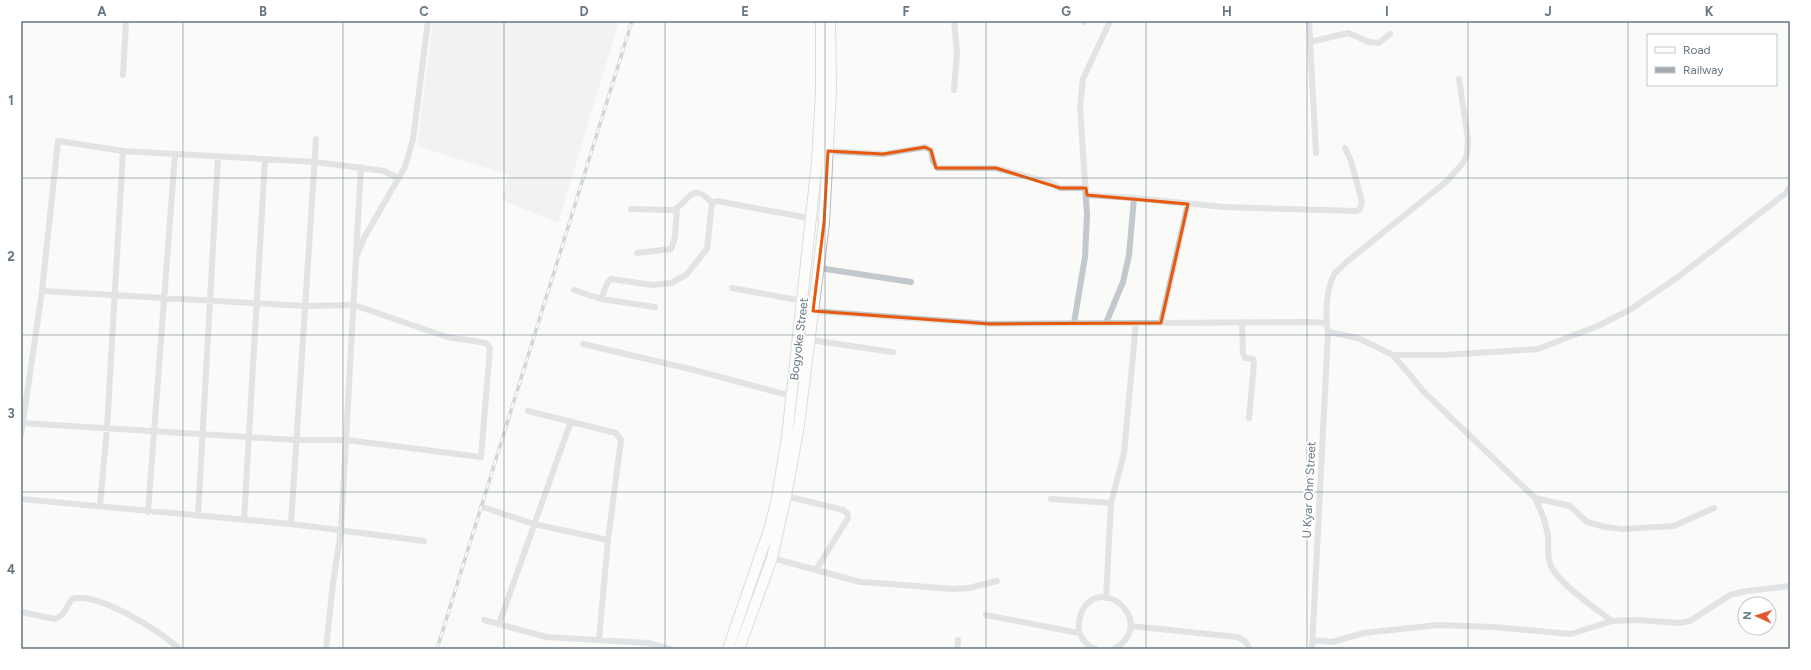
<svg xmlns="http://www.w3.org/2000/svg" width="1811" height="670" font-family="Figtree,sans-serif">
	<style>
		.built { fill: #e8e9e9 }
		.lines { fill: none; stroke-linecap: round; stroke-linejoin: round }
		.primary-casing { stroke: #b5babe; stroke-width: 12 }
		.street { stroke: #c3c8cc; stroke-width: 6 }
		.primary { stroke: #fff; stroke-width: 10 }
		.rail-casing { stroke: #a2aab0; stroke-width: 3.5 }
		.rail { stroke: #fff; stroke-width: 2; stroke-dasharray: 6; stroke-linecap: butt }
		.marked { fill: none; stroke: #e8590c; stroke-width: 3; stroke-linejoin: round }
		.grid { fill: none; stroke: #657683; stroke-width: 1; stroke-opacity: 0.55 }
		.labels { text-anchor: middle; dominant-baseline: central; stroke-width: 4; stroke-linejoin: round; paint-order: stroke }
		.street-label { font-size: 12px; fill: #657683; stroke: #fff }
		.neatline { fill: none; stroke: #657683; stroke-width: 1.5 }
		.grid-label { font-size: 13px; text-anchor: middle; font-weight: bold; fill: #657683 }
	</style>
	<rect width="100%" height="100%" fill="#fafaf8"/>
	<!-- built -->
	<path class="built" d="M 433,21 L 619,21 L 558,223 L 502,200 L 509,175 L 417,146 Z"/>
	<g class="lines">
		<!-- primary casing -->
		<g class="primary-casing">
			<path id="primary" d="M 728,649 L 769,530 L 776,503 L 787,437 L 817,162 L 821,92 L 821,21
				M 739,649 L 772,558 L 786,496 L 799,425 L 824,223 L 831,89 L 830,21"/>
		</g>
		<!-- street -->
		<path class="street" d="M 954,21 L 957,52 L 954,90
			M 1309,21 L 1316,153
			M 1084,22 L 1085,21
			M 1310,42 L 1348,33 L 1369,42 L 1379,43 L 1390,34
			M 123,75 L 126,21
			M 828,151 L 883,154 L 925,147 L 931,150 L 933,161 L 938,168 L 996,168 L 1051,183 L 1060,188 L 1086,188
			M 1087,195 L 1134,198 L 1224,207 L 1356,211 L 1360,209 L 1362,202 L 1351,161 L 1345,148
			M 631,209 L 674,210 C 690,200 692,181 712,203
			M 637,253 L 671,249 L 675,237 L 677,208
			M 356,254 L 361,167
			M 819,268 L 911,282
			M 732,288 L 803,301
			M 574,290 L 601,299 L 655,307
			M 601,299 L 607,283 L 611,279 L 653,285 L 671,283 L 686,275 L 707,249 L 712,203 L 717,201 L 803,217 L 824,219
			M 813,311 L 990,324 L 1310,322 L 1327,323
			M 1242,322 L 1243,353 L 1245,358 L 1253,359 L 1254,363 L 1249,418
			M 1074,323 L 1085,257 L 1087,215 L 1080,106 L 1083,79 L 1110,21
			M 1106,323 L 1123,282 L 1129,255 L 1134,198
			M 1161,323 L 1188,204
			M 1328,332 L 1358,338 L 1393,355 L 1444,355 L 1538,349 L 1600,325 L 1631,309 L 1678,277 L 1786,193 L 1790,187
			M 810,340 L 893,352
			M 583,344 L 690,369 L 792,396
			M 1393,355 L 1425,393 L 1535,498 C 1541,511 1546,522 1548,536 C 1549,546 1546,556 1551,566 C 1558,583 1597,610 1612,621
			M 528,411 L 616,433 L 621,440 L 608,540 L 599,639
			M 22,423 L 296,440 L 346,440 L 481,457 L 490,348 L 486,343 L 447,337 L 354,305 L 305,306 L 42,291
			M 21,435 L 42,291 L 58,141 L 123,151 L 315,162 L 384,171 L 398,178
			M 786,496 L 843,510 L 847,513 L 848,518 L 816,570
			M 1535,498 L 1570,506 L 1587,522 L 1605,527 L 1623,529 L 1674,526 L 1714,508
			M 21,499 L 291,524 L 424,541
			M 1051,499 L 1111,503 L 1106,598
			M 1111,503 L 1124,453 L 1136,323
			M 100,505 L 107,428 L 123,151
			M 482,507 L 534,524 L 608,540
			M 148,512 L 175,154
			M 198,516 L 218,157
			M 244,520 L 265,160
			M 291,524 L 316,139
			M 772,558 L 860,582 L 878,583 L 953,589 L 969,588 L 997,581
			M 21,612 L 55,619 L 62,615 L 72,599 C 99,591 160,632 180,649
			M 986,615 L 1079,633
			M 484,620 L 546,637 L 648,643 L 670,649
			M 499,624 L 571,421
			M 1131,626 L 1237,637 L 1245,641 L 1250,649
			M 1312,640 L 1332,642 L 1364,633 L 1438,625 L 1494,627 L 1571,634 L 1612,621 L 1637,620 L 1680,623 L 1690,621 L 1730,595 L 1747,591 L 1790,586
			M 326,649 L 333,583 L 341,530 L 356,258 L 364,238 L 405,167 L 413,139 L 428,21
			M 957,649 L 958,640
			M 1096,649 C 1088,647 1080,638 1079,629 C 1078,620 1080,614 1085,606 C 1108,577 1156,625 1114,649
			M 1312,649 L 1328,332 C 1325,316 1326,287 1335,273 C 1338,270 1342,267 1344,264 L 1447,181 L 1463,163 L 1467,155 L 1468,139 L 1459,79"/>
		<!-- primary -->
		<use href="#primary" class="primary"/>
		<!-- rail casing -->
		<g class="rail-casing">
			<path id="rail" d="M 437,649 L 632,21"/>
		</g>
		<!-- rail -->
		<use href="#rail" class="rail"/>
	</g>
	<!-- marked area -->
	<path d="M0 0H1811V670H0ZM 925,147 L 931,150 L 936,168 L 996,168 L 1060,188 L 1086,188 L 1087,195 L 1188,204 L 1161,323 L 990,324 L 813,311 L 824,223 L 828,151 L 883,154 Z" fill="#fafaf8" fill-opacity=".55" fill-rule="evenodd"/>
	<path class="marked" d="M 925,147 L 931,150 L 936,168 L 996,168 L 1060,188 L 1086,188 L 1087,195 L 1188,204 L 1161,323 L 990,324 L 813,311 L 824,223 L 828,151 L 883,154 Z"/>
	<!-- grid -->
	<path class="grid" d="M 183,21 L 183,649M 343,21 L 343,649M 504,21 L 504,649M 665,21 L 665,649M 825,21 L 825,649M 986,21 L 986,649M 1146,21 L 1146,649M 1307,21 L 1307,649M 1468,21 L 1468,649M 1628,21 L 1628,649M 21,178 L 1790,178M 21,335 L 1790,335M 21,492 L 1790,492"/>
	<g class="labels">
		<!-- street labels -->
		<g class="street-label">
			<text transform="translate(799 339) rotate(-83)">Bogyoke Street</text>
			<text transform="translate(1309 490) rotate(-87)">U Kyar Ohn Street</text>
		</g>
	</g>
	<!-- border -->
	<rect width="1811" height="670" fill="none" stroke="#ffffff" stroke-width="44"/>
	<!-- legend -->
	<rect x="1647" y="34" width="130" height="52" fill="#ffffff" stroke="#c1c8cd"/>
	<rect x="1655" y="47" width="20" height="6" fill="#ffffff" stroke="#c1c8cd"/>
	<text x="1683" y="54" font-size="12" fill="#657683">Road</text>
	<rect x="1655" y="67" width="20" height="6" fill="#a2aab0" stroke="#c1c8cd"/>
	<text x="1683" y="74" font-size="12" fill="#657683">Railway</text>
	<!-- north arrow -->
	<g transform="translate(1757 616) rotate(273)"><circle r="19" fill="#ffffff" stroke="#c1c8cd"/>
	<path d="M0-3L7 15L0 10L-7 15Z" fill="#e4572e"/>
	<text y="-6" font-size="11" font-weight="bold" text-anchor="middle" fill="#657683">N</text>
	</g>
	<rect x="22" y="22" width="1767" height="626" class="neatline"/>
	<g class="grid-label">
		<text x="102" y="16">A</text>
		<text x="263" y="16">B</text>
		<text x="424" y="16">C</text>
		<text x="584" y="16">D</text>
		<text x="745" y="16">E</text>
		<text x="906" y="16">F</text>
		<text x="1066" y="16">G</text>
		<text x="1227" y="16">H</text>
		<text x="1387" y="16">I</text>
		<text x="1548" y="16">J</text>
		<text x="1709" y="16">K</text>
		<text x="11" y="105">1</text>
		<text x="11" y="261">2</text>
		<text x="11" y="418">3</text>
		<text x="11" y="574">4</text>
	</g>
</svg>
